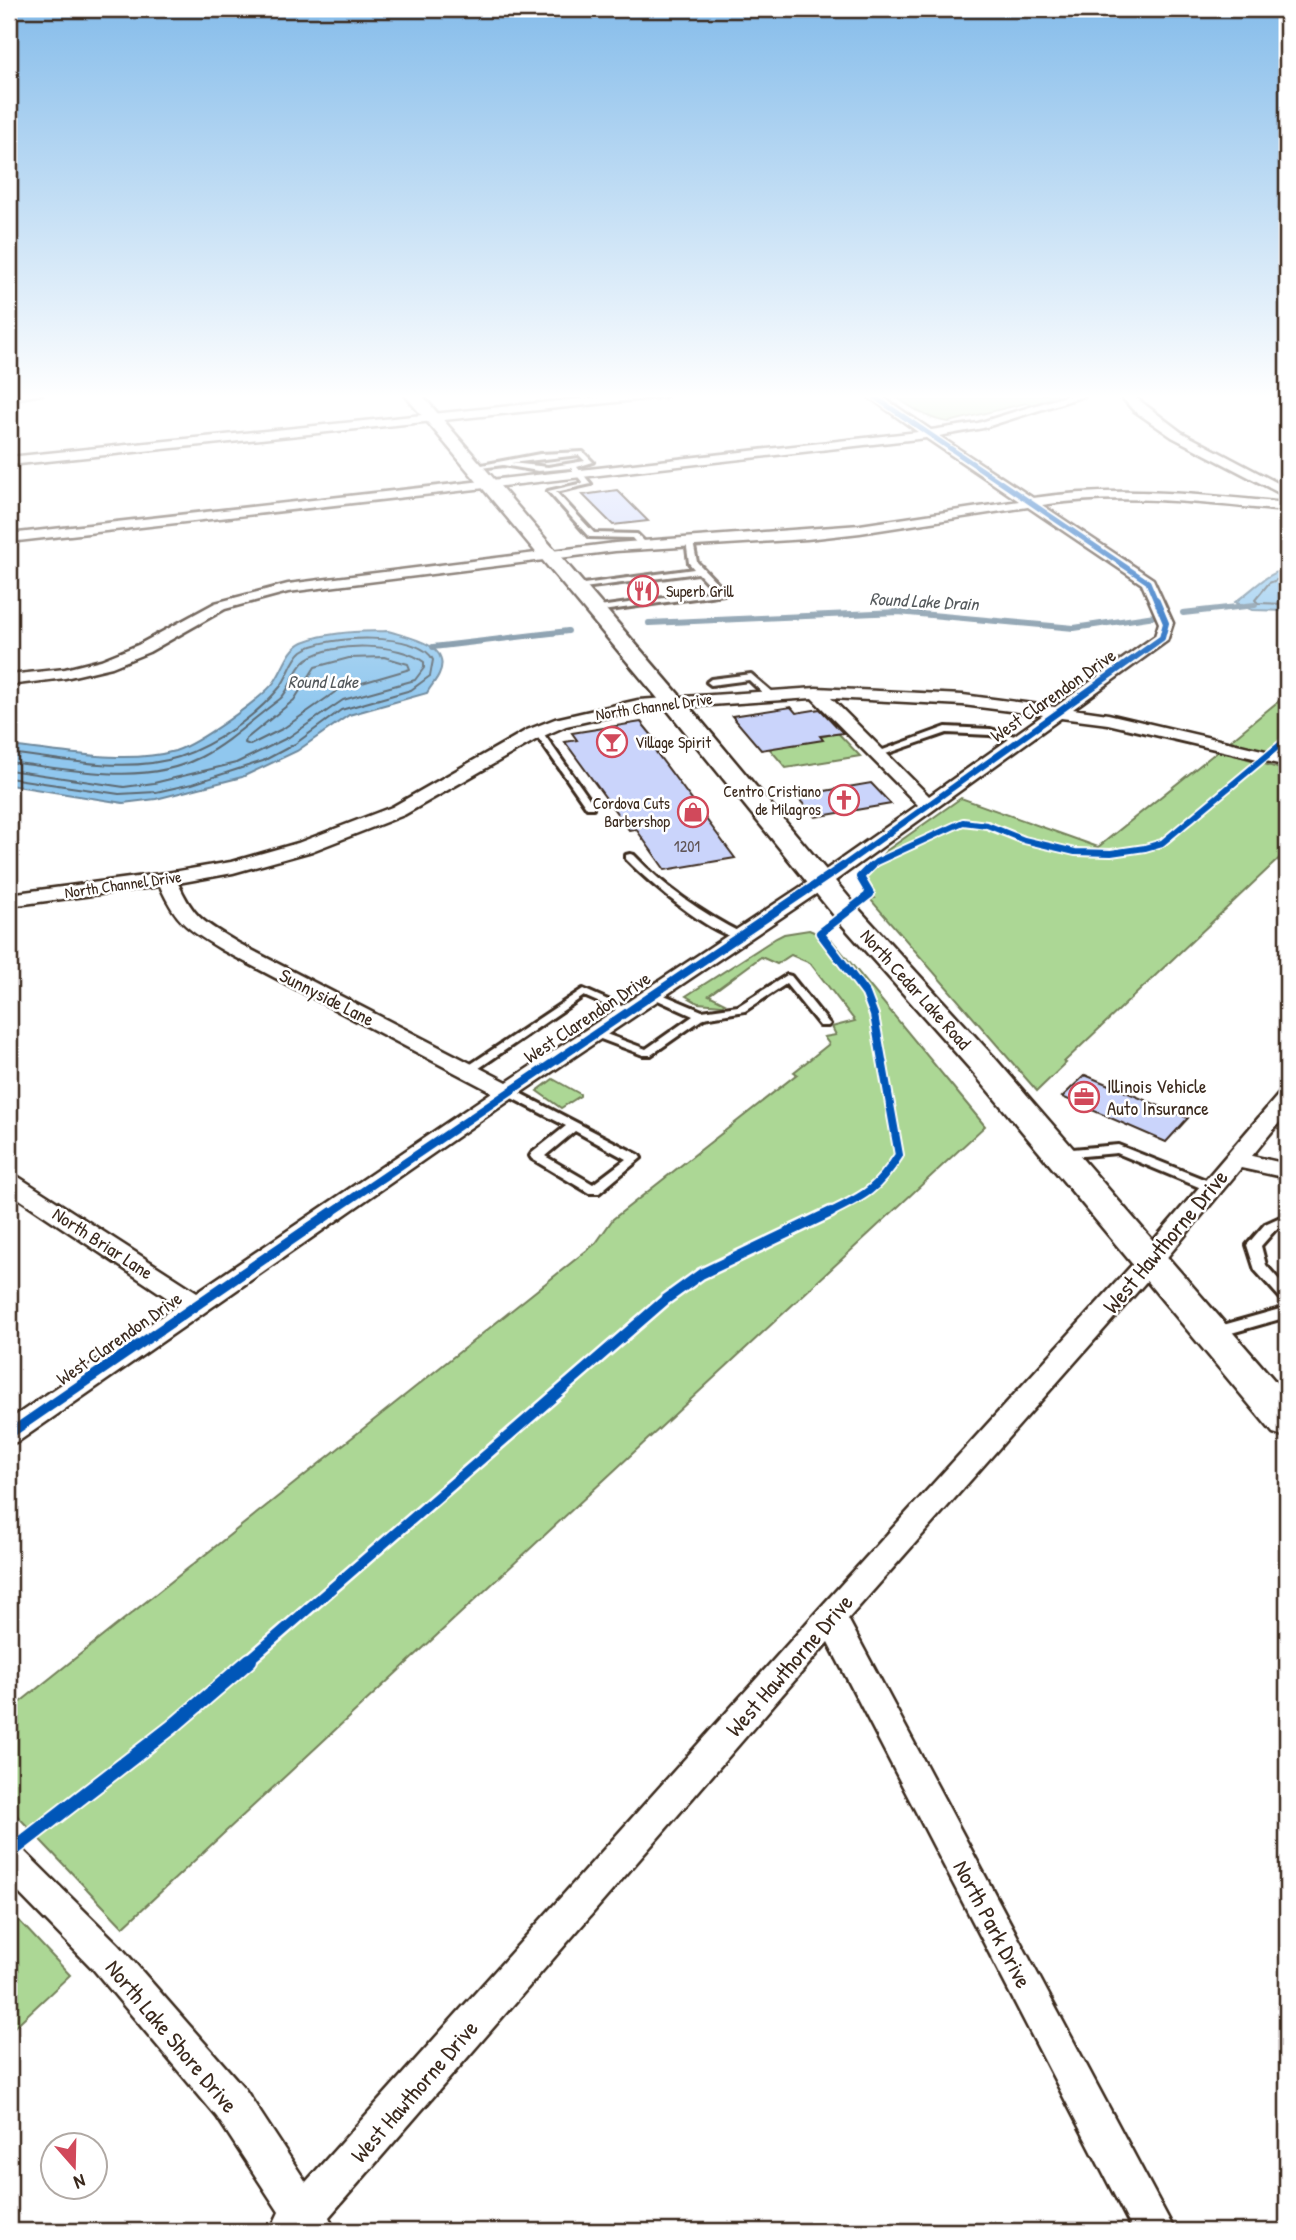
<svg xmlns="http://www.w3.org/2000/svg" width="1296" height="2240" font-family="'Patrick Hand',sans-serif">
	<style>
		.green { fill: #acd795; stroke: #74805a; stroke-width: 2 }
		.water { fill: #90c7ee; stroke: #6e889b; stroke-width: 2 }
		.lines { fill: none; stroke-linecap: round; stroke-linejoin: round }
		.shore { stroke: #5d6971; stroke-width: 2 }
		.stream { stroke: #6e889b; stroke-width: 6 }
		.building { fill: #cad4fb; stroke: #3b2a1e; stroke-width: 2 }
		.lane-casing { stroke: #3b2a1e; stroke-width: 6 }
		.street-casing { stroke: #3b2a1e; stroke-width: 5 }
		.secondary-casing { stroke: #3b2a1e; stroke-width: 5 }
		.lane { fill: #fff; fill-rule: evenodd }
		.street { fill: #fff; fill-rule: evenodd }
		.secondary { fill: #fff; fill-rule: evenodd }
		.cycleway-far4-casing { stroke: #fff; stroke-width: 8 }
		.cycleway-far3-casing { stroke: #fff; stroke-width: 10 }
		.cycleway-far2-casing { stroke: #fff; stroke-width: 12 }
		.cycleway-far1-casing { stroke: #fff; stroke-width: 15 }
		.cycleway-casing { stroke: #fff; stroke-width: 18 }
		.cycleway-far4 { stroke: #0057b8; stroke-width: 5 }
		.cycleway-far3 { stroke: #0057b8; stroke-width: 6 }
		.cycleway-far2 { stroke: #0057b8; stroke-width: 8 }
		.cycleway-far1 { stroke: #0057b8; stroke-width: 10 }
		.cycleway { stroke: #0057b8; stroke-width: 14 }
		.labels { text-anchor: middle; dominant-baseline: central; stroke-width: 5; stroke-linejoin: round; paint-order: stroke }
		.far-poi-label { font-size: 16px; fill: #3b2a1e; stroke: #fff; text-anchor: start }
		.far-street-label { font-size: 16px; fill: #3b2a1e; stroke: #fff }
		.number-label { font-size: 16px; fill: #5f5455 }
		.far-water-label { font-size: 18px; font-style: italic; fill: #54595c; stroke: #fff }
		.street-label { font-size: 19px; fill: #3b2a1e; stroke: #fff }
		.poi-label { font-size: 19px; fill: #3b2a1e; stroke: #fff; text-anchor: start }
		.near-street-label { font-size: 23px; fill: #3b2a1e; stroke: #fff }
	</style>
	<rect width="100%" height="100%" fill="#fff"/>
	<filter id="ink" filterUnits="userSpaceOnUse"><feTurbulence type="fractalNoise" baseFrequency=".0143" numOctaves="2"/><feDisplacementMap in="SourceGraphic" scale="14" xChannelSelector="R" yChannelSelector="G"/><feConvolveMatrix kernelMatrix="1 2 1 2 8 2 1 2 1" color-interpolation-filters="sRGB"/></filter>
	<g filter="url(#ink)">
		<!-- green -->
		<path class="green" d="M 891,394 L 1057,394 L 1034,405 L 1026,403 L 949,422 C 927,420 910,406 891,394 Z
			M 1287,694 L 1287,757 L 1230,741 Z
			M 838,733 L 860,756 L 786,768 L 769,748 Z
			M 1219,750 L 1287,771 L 1287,851 L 1064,1062 L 1066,1063 L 1037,1091 L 870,899 L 875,898 L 861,878 L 886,851 L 961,798 L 1098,847 Z
			M 809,930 L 831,939 L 985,1126 L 123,1927 L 9,1807 L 9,1711 L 596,1243 L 613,1219 L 797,1074 L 794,1072 L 829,1044 L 824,1037 L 836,1035 L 832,1027 L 855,1021 L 810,963 L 791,955 L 777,964 L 761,957 L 709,995 L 725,1003 L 722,1005 L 698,1003 L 686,996 L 776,938 L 784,934 Z
			M 553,1079 L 580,1094 L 580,1096 L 561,1108 L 537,1091 Z
			M 9,1910 L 70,1975 L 9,2032 Z"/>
		<!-- water -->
		<path class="water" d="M 1287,569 L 1287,611 L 1252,610 L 1235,602 C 1253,590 1266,573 1287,569 Z
			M 388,631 C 407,637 453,644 439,674 C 436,681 430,687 427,693 L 349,715 L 297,751 L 242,777 L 156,799 L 123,803 L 9,785 L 9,746 C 59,751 125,765 175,751 C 197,744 262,699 275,681 C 284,668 288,649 303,642 C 329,631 360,632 388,631 Z"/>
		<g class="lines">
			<!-- shore -->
			<path class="shore" d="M 1287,576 L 1269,583 L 1255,600 L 1258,603 L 1287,604
				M 384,657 L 408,664 L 410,669 L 338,690 L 284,728 L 250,745 L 245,743 L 246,739 L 294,700 L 315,667 L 349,658 Z
				M 9,753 C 63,759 126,774 179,757 C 215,745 256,716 280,687 C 289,676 291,660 302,651 C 325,635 420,631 433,660 L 430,676 L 411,690 L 341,710 L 295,744 L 263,761 L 192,784 L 156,792 L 119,794 L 9,778
				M 9,762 C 70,769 143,787 201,757 C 230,742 254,718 280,699 C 292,688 294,668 307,659 C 334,641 399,643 424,662 L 424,668 L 415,680 L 343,700 L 289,737 L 236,763 L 154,783 L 124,787 L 9,770"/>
			<!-- stream -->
			<path class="stream" d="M 1183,613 L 1255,605
				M 649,623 L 898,612 L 1074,628 L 1155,616
				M 433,647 L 568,631"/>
		</g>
		<!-- building -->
		<path class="building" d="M 617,490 L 648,521 L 613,525 L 583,495 Z
			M 791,707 L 796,713 L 820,709 L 843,733 L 820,736 L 823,740 L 761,750 L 732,716 Z
			M 641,722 L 664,750 L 656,752 L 735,858 L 665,870 L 636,829 L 629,830 L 565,742 L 577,740 L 572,733 Z
			M 871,783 L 891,804 L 815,817 L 796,796 Z
			M 1085,1075 L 1188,1118 L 1166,1142 L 1062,1097 Z"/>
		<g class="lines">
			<!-- lane casing -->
			<g class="lane-casing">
				<path id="lane" d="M 583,452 L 593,462 L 577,467 L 591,484 L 556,492 L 594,533 L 637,534 L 646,543 L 646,547 L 640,547 L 632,538 L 589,537 L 548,491 L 583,483 L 571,468 L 538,471 L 503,465 L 474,469 L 471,467 L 540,454 ZM 579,455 L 585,461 L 548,467 L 511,463 Z
					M 686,540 L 693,542 L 697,562 L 724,590 L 724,594 L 595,612 L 592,612 L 592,608 L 715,591 L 698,573 L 576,589 L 572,587 L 576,585 L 694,569 L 689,563 Z
					M 751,674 L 773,693 L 773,697 L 767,697 L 749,680 L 711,685 L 707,682 L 711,679 Z
					M 946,727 L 990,729 L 1025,739 L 1021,742 L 990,735 L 947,733 L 880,756 L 877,757 L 872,754 Z
					M 538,729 L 541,730 L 593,804 L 593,808 L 587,808 L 534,732 Z
					M 630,854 L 634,855 C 665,888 702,913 743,934 L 744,936 L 743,938 C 716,941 645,879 626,859 L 626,855 Z
					M 787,975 L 791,976 L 828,1022 L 830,1024 L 828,1026 L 820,1026 L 786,984 L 745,1011 L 704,1018 L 651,1055 L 643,1055 L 590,1035 L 588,1033 L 590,1031 L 598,1031 L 646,1049 L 693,1016 L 649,996 L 647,994 L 649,992 L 657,992 L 702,1011 L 738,1006 Z
					M 583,989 L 633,1011 L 631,1013 L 623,1013 L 584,996 L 472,1073 L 468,1074 L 462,1070 Z
					M 508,1087 L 639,1155 L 641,1158 L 599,1193 L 589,1193 L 532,1159 L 530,1156 L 532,1153 L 566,1126 L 504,1094 L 502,1091 L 504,1088 ZM 575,1131 L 626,1159 L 593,1184 L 545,1156 Z
					M 1118,1145 L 1216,1184 L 1217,1187 L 1216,1190 L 1206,1190 L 1117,1153 L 1061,1158 L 1055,1154 L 1061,1150 Z
					M 1287,1214 L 1287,1223 L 1275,1230 L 1261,1246 L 1266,1265 L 1287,1289 L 1287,1302 L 1282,1300 L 1255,1270 L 1247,1245 L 1265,1224 Z
					M 1287,1307 L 1287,1317 L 1214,1338 L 1209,1337 L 1207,1333 L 1209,1329 Z"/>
			</g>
			<!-- street casing -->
			<g class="street-casing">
				<path id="street" d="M 9,394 L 42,394 L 9,400 Z
					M 629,394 L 669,394 L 664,397 L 9,465 L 9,457 Z
					M 865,394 L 878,394 L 931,430 L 978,423 L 1072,394 L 1090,394 L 983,428 L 939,436 L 1033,498 C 1118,485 1202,495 1287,503 L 1287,511 C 1206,504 1124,492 1042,505 L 1153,579 L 1173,623 L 1167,641 L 1073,709 L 1108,714 L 1287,756 L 1287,766 L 1108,724 L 1061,718 L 828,886 L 516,1096 L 19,1441 L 9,1444 L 9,1420 L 178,1305 L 9,1192 L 9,1173 L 17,1176 L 197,1292 L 492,1092 L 224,951 C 189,930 177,924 160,886 L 9,906 L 9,894 L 167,873 L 231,862 L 298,843 L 392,807 L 527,730 L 555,719 L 638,700 L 816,688 L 963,695 L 1055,707 L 1155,636 L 1159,623 L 1142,584 L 1028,507 L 860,533 L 807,539 L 615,551 L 288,592 L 225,609 L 149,652 L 112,667 L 65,678 L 9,685 L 9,675 L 65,669 L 101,660 L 138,645 L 215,603 L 288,584 L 615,543 L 860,525 L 1019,501 L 926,438 L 9,542 L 9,534 L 918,432 ZM 812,698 L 918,805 L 814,878 L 507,1082 L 238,943 C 204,922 195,920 178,883 L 233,873 L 312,851 L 404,815 L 539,738 L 566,726 L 638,710 ZM 831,698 L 963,705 L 1043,715 L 929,796 Z
					M 1119,394 L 1131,394 L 1181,432 L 1287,488 L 1287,497 L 1172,437 L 1133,410 Z
					M 1287,1092 L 1287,1113 L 1252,1156 L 1287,1164 L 1287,1178 L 1241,1168 L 1159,1267 L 848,1619 L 1175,2231 L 1133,2231 L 828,1642 L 329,2217 L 335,2231 L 270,2231 L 279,2212 L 217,2117 L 93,1969 L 9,1883 L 9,1843 L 21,1848 L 119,1945 L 245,2089 L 306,2182 L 820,1608 L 1141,1255 L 1279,1094 Z"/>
			</g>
			<!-- secondary casing -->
			<g class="secondary-casing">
				<path id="secondary" d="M 404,394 L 421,394 L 681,697 L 856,906 L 993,1056 L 1287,1395 L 1287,1437 L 1273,1433 L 971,1070 L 836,918 L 665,707 Z"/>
			</g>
			<!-- lane -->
			<use href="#lane" class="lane"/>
			<!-- street -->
			<use href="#street" class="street"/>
			<!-- secondary -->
			<use href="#secondary" class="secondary"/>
			<!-- cycleway-far4 casing -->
			<g class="cycleway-far4-casing">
				<path id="cycleway-far4" d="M 870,394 L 1148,582 L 1156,601"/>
			</g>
			<!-- cycleway-far3 casing -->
			<g class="cycleway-far3-casing">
				<path id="cycleway-far3" d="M 840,868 L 1162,638 L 1166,623 L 1156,599
					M 869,868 L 876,862 L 963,822 L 987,825 L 1024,840 L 1075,852 L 1111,853 L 1145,848 L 1162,843 L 1287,739"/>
			</g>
			<!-- cycleway-far2 casing -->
			<g class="cycleway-far2-casing">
				<path id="cycleway-far2" d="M 329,1214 L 843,866
					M 827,1214 C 864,1196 877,1190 899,1155 L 874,1015 L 866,994 L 820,933 L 870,894 L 860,877 L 871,866"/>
			</g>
			<!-- cycleway-far1 casing -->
			<g class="cycleway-far1-casing">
				<path id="cycleway-far1" d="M 9,1434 L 332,1212
					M 248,1661 L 665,1300 L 701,1274 L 831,1212"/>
			</g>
			<!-- cycleway casing -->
			<g class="cycleway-casing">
				<path id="cycleway" d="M 9,1853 L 172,1727 L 250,1660"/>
			</g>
			<!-- cycleway-far4 -->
			<use href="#cycleway-far4" class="cycleway-far4"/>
			<!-- cycleway-far3 -->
			<use href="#cycleway-far3" class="cycleway-far3"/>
			<!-- cycleway-far2 -->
			<use href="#cycleway-far2" class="cycleway-far2"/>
			<!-- cycleway-far1 -->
			<use href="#cycleway-far1" class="cycleway-far1"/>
			<!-- cycleway -->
			<use href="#cycleway" class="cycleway"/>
		</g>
	</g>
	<!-- sky -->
	<linearGradient id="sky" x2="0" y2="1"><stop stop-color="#85bcea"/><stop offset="0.56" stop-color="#fff"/><stop offset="1" stop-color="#fff" stop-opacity="0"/></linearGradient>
	<rect width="1296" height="708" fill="url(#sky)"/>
	<!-- icons -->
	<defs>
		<g id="restaurant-ring" transform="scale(1.575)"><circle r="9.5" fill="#fff" stroke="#d1495b" stroke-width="1.5"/><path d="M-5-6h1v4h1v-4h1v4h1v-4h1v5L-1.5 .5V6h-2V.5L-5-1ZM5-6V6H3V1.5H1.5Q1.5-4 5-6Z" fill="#d1495b"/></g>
		<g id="bar-ring" transform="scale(1.575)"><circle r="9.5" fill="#fff" stroke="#d1495b" stroke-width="1.5"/><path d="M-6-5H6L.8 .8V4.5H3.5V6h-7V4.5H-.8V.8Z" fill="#d1495b"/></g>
		<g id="church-ring" transform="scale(1.575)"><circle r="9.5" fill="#fff" stroke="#d1495b" stroke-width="1.5"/><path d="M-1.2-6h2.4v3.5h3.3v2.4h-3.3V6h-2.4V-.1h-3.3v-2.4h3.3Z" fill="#d1495b"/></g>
		<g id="shop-ring" transform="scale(1.575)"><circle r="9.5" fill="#fff" stroke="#d1495b" stroke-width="1.5"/><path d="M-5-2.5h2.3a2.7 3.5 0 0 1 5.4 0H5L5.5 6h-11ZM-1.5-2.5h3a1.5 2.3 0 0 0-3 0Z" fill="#d1495b"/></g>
		<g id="office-ring" transform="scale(1.575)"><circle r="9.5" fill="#fff" stroke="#d1495b" stroke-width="1.5"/><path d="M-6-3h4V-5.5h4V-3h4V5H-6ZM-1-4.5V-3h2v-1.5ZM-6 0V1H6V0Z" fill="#d1495b"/></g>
	</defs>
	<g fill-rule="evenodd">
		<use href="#restaurant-ring" x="643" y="591"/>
		<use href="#bar-ring" x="612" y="742"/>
		<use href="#church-ring" x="844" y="800"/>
		<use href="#shop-ring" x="693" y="812"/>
		<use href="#office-ring" x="1084" y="1097"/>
	</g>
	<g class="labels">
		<!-- far-poi labels -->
		<g class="far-poi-label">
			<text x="666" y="591">Superb Grill</text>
			<text x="635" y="742">Village Spirit</text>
			<text x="821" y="791" text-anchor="end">Centro Cristiano<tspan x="821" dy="18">de Milagros</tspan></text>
			<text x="670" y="803" text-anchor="end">Cordova Cuts<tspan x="670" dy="18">Barbershop</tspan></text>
		</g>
		<!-- far-street labels -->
		<g class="far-street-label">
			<text transform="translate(654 706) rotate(-8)">North Channel Drive</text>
			<text transform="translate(123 884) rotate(-8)">North Channel Drive</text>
		</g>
		<!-- number labels -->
		<g class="number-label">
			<text x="687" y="846">1201</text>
		</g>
		<!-- far-water labels -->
		<g class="far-water-label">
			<text transform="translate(924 601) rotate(3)">Round Lake Drain</text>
			<text x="323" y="681">Round Lake</text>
		</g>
		<!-- street labels -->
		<g class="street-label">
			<text transform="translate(1053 695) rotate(-35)">West Clarendon Drive</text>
			<text transform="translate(916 989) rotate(48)">North Cedar Lake Road</text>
			<text transform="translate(327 997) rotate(27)">Sunnyside Lane</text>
			<text transform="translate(587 1017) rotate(-34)">West Clarendon Drive</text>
			<text transform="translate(103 1243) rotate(33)">North Briar Lane</text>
			<text transform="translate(119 1338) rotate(-35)">West Clarendon Drive</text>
		</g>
		<!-- poi labels -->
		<g class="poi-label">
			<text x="1107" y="1086">Illinois Vehicle<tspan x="1107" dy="22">Auto Insurance</tspan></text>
		</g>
		<!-- near-street labels -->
		<g class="near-street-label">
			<text transform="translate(1165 1241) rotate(-50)">West Hawthorne Drive</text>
			<text transform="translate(789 1665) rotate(-49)">West Hawthorne Drive</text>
			<text transform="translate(993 1924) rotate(62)">North Park Drive</text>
			<text transform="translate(172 2036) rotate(50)">North Lake Shore Drive</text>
			<text transform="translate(414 2091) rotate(-49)">West Hawthorne Drive</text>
		</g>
	</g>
	<!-- margin -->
	<rect width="1296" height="2240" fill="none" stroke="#fff" stroke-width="35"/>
	<rect x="18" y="18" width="1261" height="2205" fill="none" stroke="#3b2a1e" stroke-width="2.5" filter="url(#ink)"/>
	<!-- north arrow -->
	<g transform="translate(74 2166) rotate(160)"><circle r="33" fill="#ffffff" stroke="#b1aaa5" stroke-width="2"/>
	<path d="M0-5L12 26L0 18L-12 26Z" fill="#d1495b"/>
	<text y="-10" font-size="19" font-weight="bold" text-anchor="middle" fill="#3b2a1e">N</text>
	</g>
</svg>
